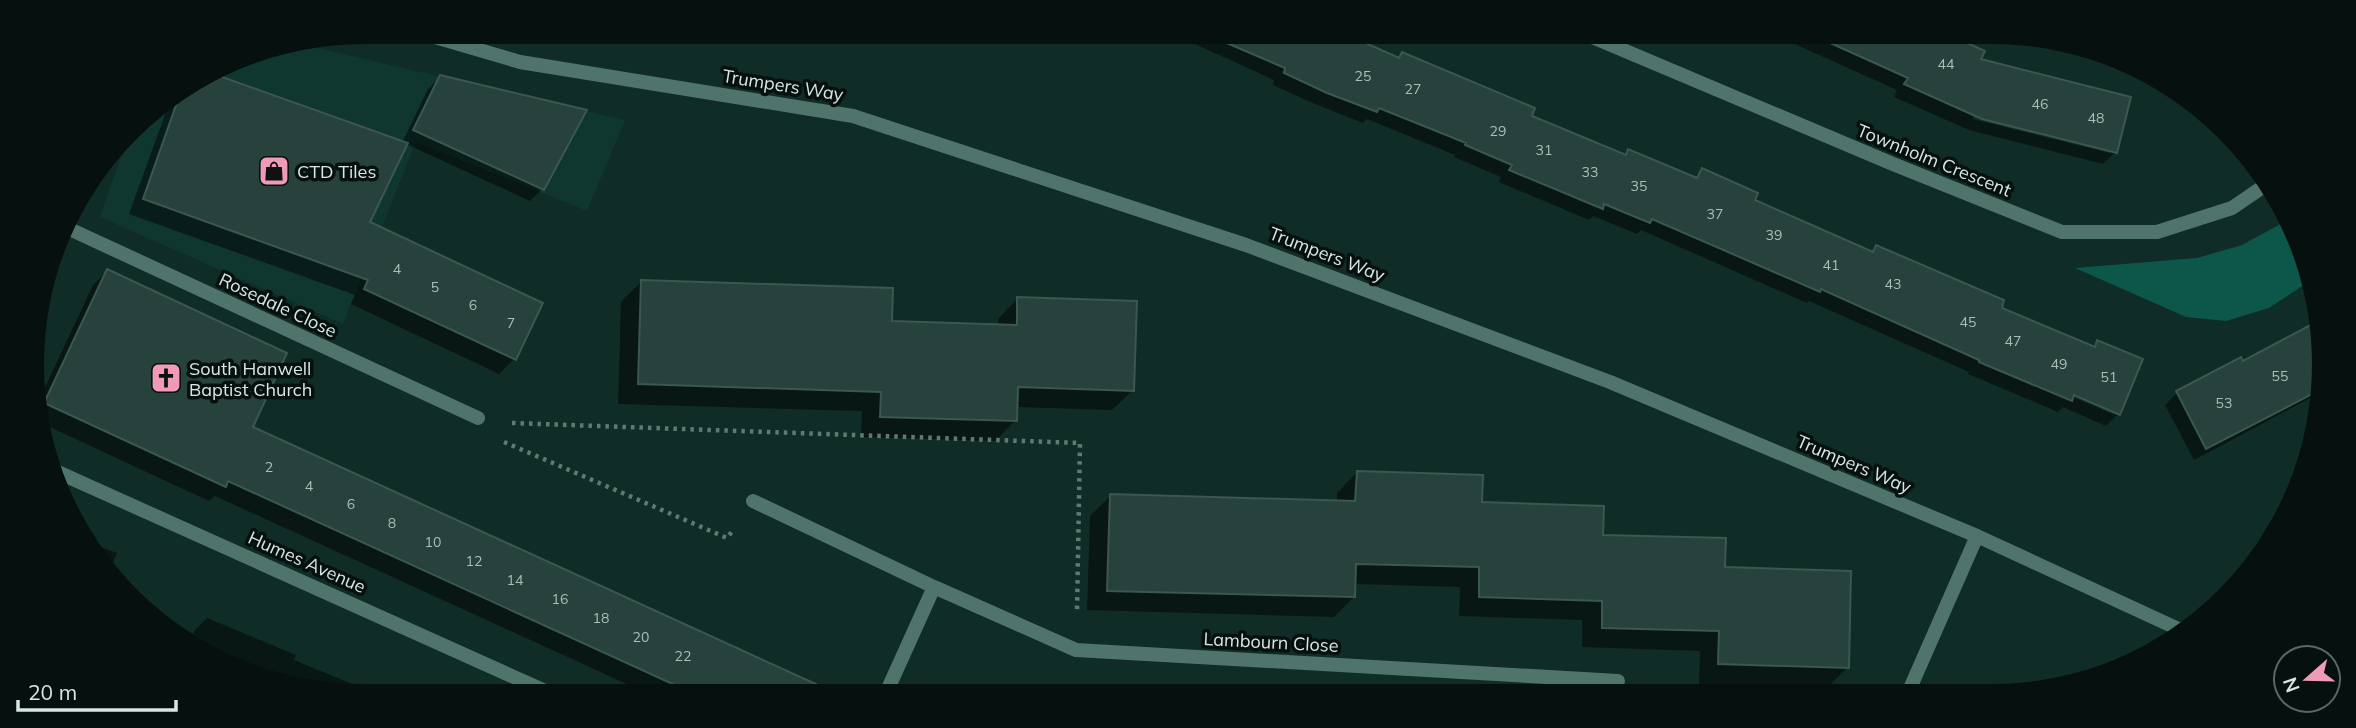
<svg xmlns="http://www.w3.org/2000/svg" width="2356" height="728" font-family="Mulish,sans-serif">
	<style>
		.built { fill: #0f362f }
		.green { fill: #0d564a }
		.shadow { fill: #0007; fill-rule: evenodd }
		.building { fill: #27423c; stroke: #3b5750; stroke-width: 2 }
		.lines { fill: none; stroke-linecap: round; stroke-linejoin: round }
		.path { stroke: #627873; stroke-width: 4.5; stroke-dasharray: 3.5 5; stroke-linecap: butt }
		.street { stroke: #4e746b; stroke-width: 14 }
		.labels { text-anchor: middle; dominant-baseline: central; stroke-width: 7; stroke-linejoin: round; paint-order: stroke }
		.number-label { font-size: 14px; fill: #acbeb9 }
		.street-label { font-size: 18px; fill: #d8e7e3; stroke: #06110f }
		.poi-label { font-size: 18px; fill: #d8e7e3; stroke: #06110f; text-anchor: start }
	</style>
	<rect width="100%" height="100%" fill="#102c26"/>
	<!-- built -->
	<path class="built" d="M 301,44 L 625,120 L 587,211 L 416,142 L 343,324 L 100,217 L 128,136 L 144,114 L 237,57 Z"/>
	<!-- green -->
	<path class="green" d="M 2286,221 L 2310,281 L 2269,308 L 2226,321 L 2186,317 L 2075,268 L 2197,258 L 2242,245 Z"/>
	<!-- shadow -->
	<path class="shadow" d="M 1175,35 L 1340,35 L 1397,59 L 1402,54 L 1529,117 L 1623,156 L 1628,151 L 1694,178 L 1702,170 L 1753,201 L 1871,253 L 1877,247 L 1999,309 L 2092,348 L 2097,342 L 2118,414 L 2106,426 L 2063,407 L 2058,412 L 1968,374 L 1969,372 L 1809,301 L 1807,303 L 1641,230 L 1637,234 L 1593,216 L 1589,220 L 1499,182 L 1501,177 L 1454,157 L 1455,155 L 1367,119 L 1363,123 L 1315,104 L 1273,85 L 1274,80 ZM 2067,390 L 2115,411 L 2115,415 L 2066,394 Z
		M 1759,37 L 1952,38 L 1983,51 L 1979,60 L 2115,152 L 2103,164 L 1969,130 L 1894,97 L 1897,90 L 1779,37 L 1774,43 ZM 1974,115 L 2110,149 L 2110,153 L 1973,119 Z
		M 210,74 L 402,143 L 428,89 L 440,77 L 542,189 L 530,201 L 406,144 L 368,223 L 541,304 L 514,359 L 499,374 L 351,304 L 355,295 L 129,214 L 171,98 Z
		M 107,271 L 251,428 L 826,691 L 642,691 L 215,496 L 209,501 L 41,423 L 39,400 L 93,285 Z
		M 641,282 L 890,323 L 998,326 L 998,319 L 1018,298 L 1133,390 L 1112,410 L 1016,407 L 1015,421 L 995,441 L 861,437 L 862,411 L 618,404 L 621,302 Z
		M 2318,323 L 2318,394 L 2194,460 L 2165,405 L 2177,393 L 2242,363 Z
		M 1357,472 L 1724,569 L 1847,668 L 1827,688 L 1699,684 L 1700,651 L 1582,647 L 1582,620 L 1459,616 L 1460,587 L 1354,584 L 1354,597 L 1334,617 L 1087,610 L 1090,516 L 1110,496 L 1337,502 L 1337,493 Z
		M 88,542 L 117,553 L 108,574 L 100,566 Z
		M 207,618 L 296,655 L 294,660 L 367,690 L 299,690 L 189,644 L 195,630 Z"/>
	<!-- building -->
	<path class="building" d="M 1208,35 L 1348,35 L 1399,58 L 1402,52 L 1535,108 L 1532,116 L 1626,155 L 1628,149 L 1697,178 L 1702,168 L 1758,193 L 1755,200 L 1873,252 L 1876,245 L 2004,300 L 2002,308 L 2095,347 L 2097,340 L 2143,359 L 2120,415 L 2074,395 L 2072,401 L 1979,362 L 1979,360 L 1821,289 L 1820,292 L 1652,219 L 1650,223 L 1604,204 L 1603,209 L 1509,170 L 1512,165 L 1465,145 L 1466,143 L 1379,108 L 1377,112 L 1327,93 L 1284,73 L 1285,68 Z
		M 1817,37 L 1956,38 L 1985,51 L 1981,59 L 2131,97 L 2117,153 L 1982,119 L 1904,84 L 1908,78 Z
		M 211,73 L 408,143 L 370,222 L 543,303 L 516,360 L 364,289 L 368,280 L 143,199 L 181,91 Z
		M 440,75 L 587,110 L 544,190 L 413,130 Z
		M 107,269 L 287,353 L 253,427 L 831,691 L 688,691 L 228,481 L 226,487 L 44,403 Z
		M 641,280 L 893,288 L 892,321 L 1017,325 L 1017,297 L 1137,301 L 1134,391 L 1018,387 L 1017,421 L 880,417 L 881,392 L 638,384 Z
		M 2318,321 L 2318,391 L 2206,449 L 2176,391 L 2241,357 L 2243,361 Z
		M 1357,471 L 1483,475 L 1482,502 L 1604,506 L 1603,535 L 1726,538 L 1725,567 L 1851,571 L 1849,668 L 1718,664 L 1719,631 L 1602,628 L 1602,601 L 1479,597 L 1479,567 L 1356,564 L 1355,597 L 1107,591 L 1110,494 L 1355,501 Z"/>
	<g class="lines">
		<!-- path -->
		<path class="path" d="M 512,423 L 1080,443 L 1077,611
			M 504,442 L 727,538 L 733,530"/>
		<!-- street -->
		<path class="street" d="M 418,32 L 520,62 L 853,116 L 1246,245 L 1610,382 L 1977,536 L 2185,632
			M 1590,36 L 1893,164 L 2062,232 L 2157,232 L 2232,208 L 2270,182
			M 63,226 L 478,418
			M 53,470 L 545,691
			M 753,501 L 934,587 L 1076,650 L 1618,681
			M 887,691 L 934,587
			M 1908,693 L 1977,536"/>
	</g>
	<!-- icons -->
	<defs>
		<g id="shop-square" transform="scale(1.575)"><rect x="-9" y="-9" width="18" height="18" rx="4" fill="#ef9ab7" stroke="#06110f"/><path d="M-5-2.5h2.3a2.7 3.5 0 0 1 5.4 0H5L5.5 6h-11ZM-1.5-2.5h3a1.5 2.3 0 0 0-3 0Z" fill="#111"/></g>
		<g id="church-square" transform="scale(1.575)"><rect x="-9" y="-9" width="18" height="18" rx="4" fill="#ef9ab7" stroke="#06110f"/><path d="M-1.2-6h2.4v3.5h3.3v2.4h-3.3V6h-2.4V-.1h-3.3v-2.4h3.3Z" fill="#111"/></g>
	</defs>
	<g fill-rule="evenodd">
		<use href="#shop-square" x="274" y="171"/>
		<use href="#church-square" x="166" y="378"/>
	</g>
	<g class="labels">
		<!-- number labels -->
		<g class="number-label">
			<text x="1946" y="64">44</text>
			<text x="1363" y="76">25</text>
			<text x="1413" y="89">27</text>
			<text x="2040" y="104">46</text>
			<text x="2096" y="118">48</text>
			<text x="1498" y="131">29</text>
			<text x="1544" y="150">31</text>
			<text x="1590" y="172">33</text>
			<text x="1639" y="186">35</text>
			<text x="1715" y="214">37</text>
			<text x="1774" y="235">39</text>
			<text x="1831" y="265">41</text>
			<text x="397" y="269">4</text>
			<text x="1893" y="284">43</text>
			<text x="435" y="287">5</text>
			<text x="473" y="305">6</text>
			<text x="1968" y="322">45</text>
			<text x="511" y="323">7</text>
			<text x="2013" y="341">47</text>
			<text x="2059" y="364">49</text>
			<text x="2280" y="376">55</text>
			<text x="2109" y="377">51</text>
			<text x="2224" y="403">53</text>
			<text x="269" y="467">2</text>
			<text x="309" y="486">4</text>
			<text x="351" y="504">6</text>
			<text x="392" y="523">8</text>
			<text x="433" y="542">10</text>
			<text x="474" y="561">12</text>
			<text x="515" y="580">14</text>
			<text x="560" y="599">16</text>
			<text x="601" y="618">18</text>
			<text x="641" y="637">20</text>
			<text x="683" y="656">22</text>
		</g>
		<!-- street labels -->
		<g class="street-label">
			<text transform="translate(783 85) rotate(9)">Trumpers Way</text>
			<text transform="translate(1934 160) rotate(22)">Townholm Crescent</text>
			<text transform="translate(1327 254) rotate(21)">Trumpers Way</text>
			<text transform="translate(278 305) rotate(25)">Rosedale Close</text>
			<text transform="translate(1854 464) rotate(23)">Trumpers Way</text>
			<text transform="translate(307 562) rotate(24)">Humes Avenue</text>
			<text transform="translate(1271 642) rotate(3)">Lambourn Close</text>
		</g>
		<!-- poi labels -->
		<g class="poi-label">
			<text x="297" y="171">CTD Tiles</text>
			<text x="189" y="368">South Hanwell<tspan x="189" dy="21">Baptist Church</tspan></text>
		</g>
	</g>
	<!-- crop -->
	<path d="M0 0H2356V728H0ZM364 44H1992A320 320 0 0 1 2312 364V364A320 320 0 0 1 1992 684H364A320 320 0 0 1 44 364V364A320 320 0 0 1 364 44Z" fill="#06110f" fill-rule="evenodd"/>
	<!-- north arrow -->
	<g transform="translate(2307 679) rotate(250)"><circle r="33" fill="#06110f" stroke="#5a6764" stroke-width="2"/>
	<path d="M0-5L12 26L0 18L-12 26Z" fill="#ef9ab7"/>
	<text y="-10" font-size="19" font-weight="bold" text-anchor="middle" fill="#d8e7e3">N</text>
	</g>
	<!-- scale -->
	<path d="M18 700v10h158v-10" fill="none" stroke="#d8e7e3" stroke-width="3.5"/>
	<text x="28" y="700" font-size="21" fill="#d8e7e3" stroke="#06110f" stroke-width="5" paint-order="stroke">20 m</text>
</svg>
